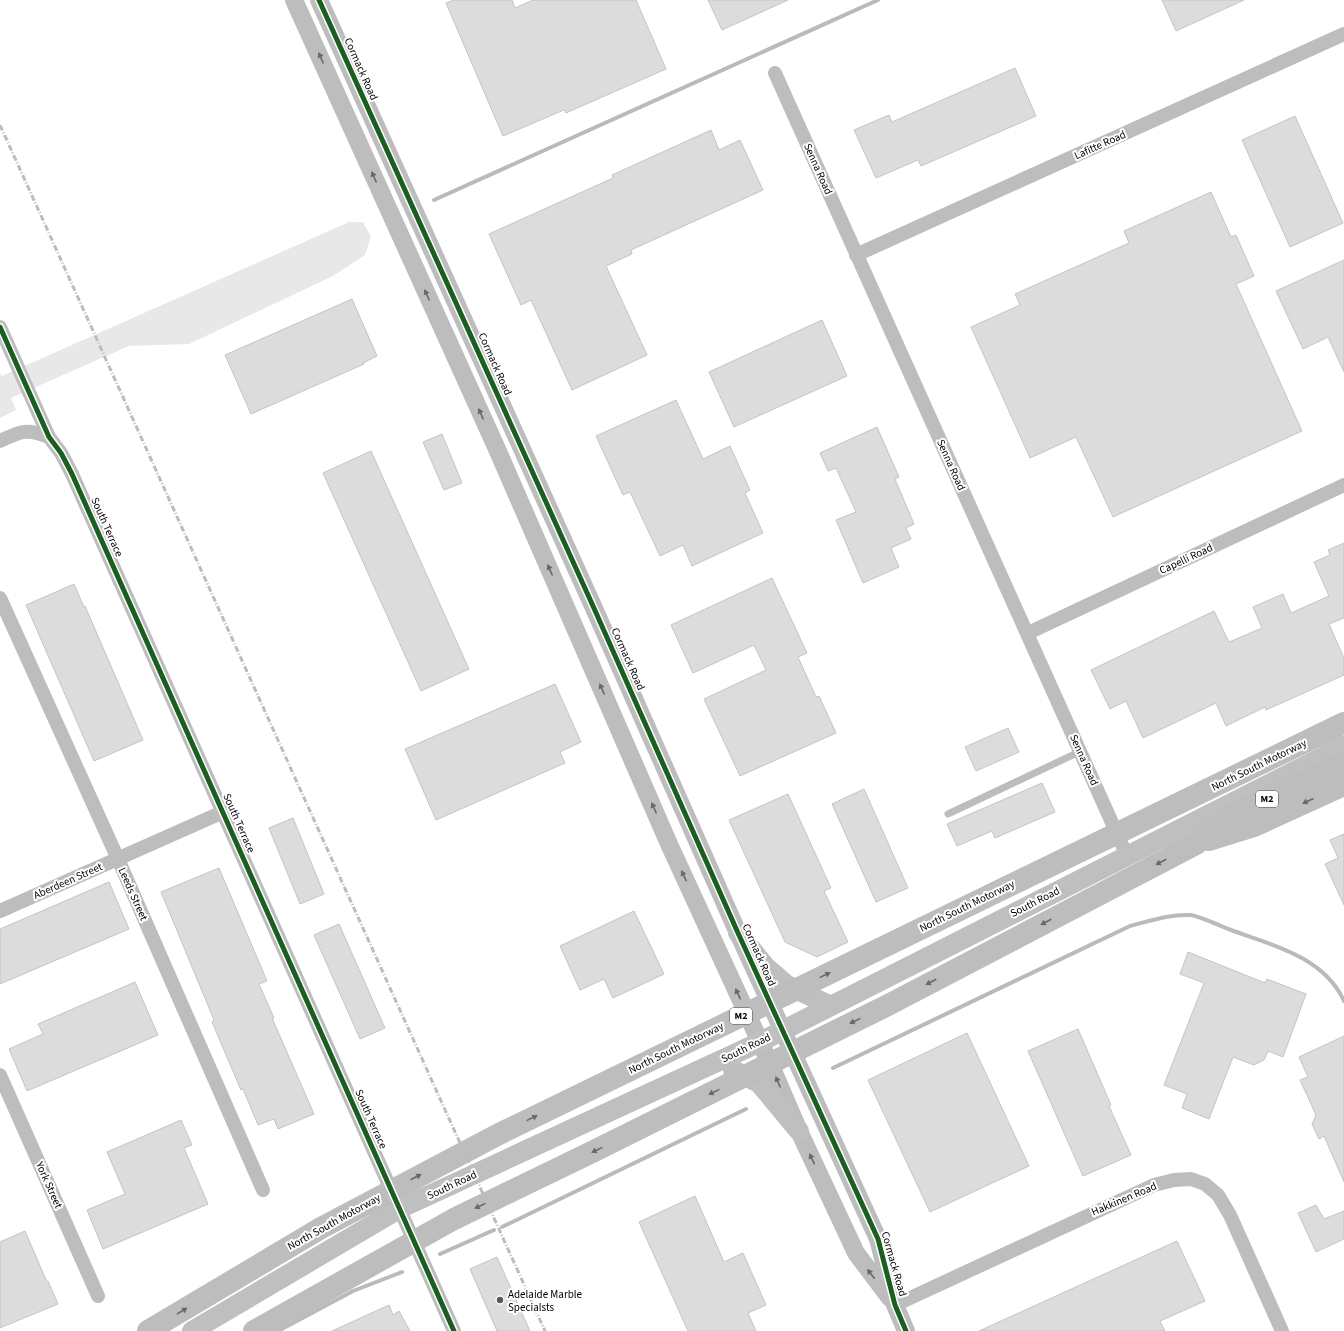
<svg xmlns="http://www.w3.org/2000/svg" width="1344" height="1331" font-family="'Source Sans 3',sans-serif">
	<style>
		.green { fill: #e8e8e8 }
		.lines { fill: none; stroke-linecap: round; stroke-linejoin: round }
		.stream { stroke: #bababa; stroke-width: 4 }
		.building { fill: #dcdcdc; stroke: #c4c4c4 }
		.service { stroke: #bdbdbd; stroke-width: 7 }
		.minor { stroke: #bdbdbd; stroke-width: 14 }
		.tertiary { stroke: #bdbdbd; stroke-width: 18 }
		.secondary { stroke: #bfbfbf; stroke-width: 20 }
		.motorway { stroke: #bdbdbd; stroke-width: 22 }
		.rail { stroke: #bdbdbd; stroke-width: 3; stroke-dasharray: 6 2 1 2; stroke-linecap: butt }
		.cycleway-casing { stroke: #fff; stroke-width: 8 }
		.cycleway { stroke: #1b5e20; stroke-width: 5 }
		.oneway { fill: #686868 }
		.poi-dot { fill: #595959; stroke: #fff; stroke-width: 1.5 }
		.labels { text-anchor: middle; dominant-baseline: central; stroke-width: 4; stroke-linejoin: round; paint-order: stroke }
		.shield { fill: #fff; stroke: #4c4c4c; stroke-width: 1 }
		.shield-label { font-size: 10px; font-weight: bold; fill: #000 }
		.street-label { font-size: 11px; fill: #000; stroke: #fff }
		.poi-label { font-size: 11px; fill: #000; stroke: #fff; text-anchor: start }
	</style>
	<rect width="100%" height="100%" fill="#fff"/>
	<!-- green -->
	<path class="green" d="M 349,222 L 363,222 L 371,237 L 365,255 L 333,276 L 189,344 L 129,346 L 11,398 L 16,410 L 0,418 L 0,373 L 2,376 Z"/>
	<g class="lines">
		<!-- stream -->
		<path class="stream" d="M 434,200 L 878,0
			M 833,1068 L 1130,926 C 1150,921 1169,914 1190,915 C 1200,916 1220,926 1231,930 C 1272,945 1324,957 1344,1001
			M 502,1227 L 746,1109
			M 440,1254 L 494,1230
			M 278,1331 L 353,1291 L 402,1272"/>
	</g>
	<!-- building -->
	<path class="building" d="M 454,0 L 512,0 L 515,8 L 533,0 L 636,0 L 666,69 L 566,113 L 564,110 L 503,136 L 446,3 Z
		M 708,0 L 788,0 L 722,30 Z
		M 1162,0 L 1244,0 L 1176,31 Z
		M 1015,68 L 1036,116 L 921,166 L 918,160 L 876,178 L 854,130 L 889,115 L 892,122 Z
		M 1295,116 L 1343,223 L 1290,247 L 1242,140 Z
		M 711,130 L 719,150 L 740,140 L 763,190 L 631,250 L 632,254 L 606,266 L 647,355 L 572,390 L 531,300 L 521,305 L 489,234 L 613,178 L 612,175 Z
		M 1211,192 L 1231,237 L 1236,235 L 1254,276 L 1236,284 L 1302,431 L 1113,517 L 1076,437 L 1030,458 L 971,327 L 1020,305 L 1015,294 L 1129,243 L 1124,231 Z
		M 1344,260 L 1344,372 L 1328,337 L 1303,349 L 1276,291 Z
		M 352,299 L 377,356 L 363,363 L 364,364 L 251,414 L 225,355 Z
		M 822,320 L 847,376 L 734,427 L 709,372 Z
		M 676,400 L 703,459 L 730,446 L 750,490 L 745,493 L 763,533 L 692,566 L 683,545 L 660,556 L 630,492 L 623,495 L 596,436 Z
		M 877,427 L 899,477 L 895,479 L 914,524 L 906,528 L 911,539 L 891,548 L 899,567 L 863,583 L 836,520 L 856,512 L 836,468 L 828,471 L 820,453 Z
		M 442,434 L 462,483 L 444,490 L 423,442 Z
		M 371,451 L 469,669 L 421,691 L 323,473 Z
		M 1344,543 L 1344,618 L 1329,624 L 1344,658 L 1344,675 L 1266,710 L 1265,707 L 1226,726 L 1216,703 L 1143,738 L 1126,701 L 1110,709 L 1091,670 L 1214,611 L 1229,642 L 1262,628 L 1253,607 L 1283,594 L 1291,613 L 1329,596 L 1314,562 L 1330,555 L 1328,550 Z
		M 772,578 L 807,653 L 798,657 L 816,697 L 819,696 L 836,733 L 740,776 L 704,699 L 766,670 L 754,645 L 693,673 L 671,625 Z
		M 74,584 L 84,607 L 85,606 L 143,740 L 94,761 L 26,605 Z
		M 555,684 L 581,742 L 560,752 L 565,763 L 436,820 L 405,749 Z
		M 1008,728 L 1019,752 L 976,771 L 965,747 Z
		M 1042,783 L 1055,812 L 995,838 L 992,831 L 957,846 L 947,824 Z
		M 864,789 L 908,888 L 876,902 L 832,804 Z
		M 788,794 L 831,888 L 824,891 L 848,942 L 817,957 L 785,942 L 729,820 Z
		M 293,818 L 324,894 L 300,904 L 269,828 Z
		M 1344,834 L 1344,905 L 1325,864 L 1338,858 L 1330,840 Z
		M 219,868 L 267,981 L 259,984 L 274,1018 L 272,1018 L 314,1114 L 278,1129 L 274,1119 L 258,1125 L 243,1089 L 241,1090 L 212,1022 L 214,1020 L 161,892 Z
		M 109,882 L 129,929 L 0,984 L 0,929 Z
		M 634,911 L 664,974 L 613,998 L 604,979 L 580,990 L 560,946 Z
		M 339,924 L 385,1028 L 360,1039 L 314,935 Z
		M 1188,952 L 1265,983 L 1267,979 L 1306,994 L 1283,1057 L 1268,1051 L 1264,1060 L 1254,1065 L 1233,1057 L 1209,1119 L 1182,1108 L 1187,1094 L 1164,1085 L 1204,983 L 1180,974 Z
		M 135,982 L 158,1035 L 27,1091 L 9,1049 L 43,1034 L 38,1024 Z
		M 1078,1029 L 1111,1105 L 1109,1106 L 1131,1155 L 1083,1176 L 1028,1051 Z
		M 967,1033 L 1029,1166 L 930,1212 L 868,1080 Z
		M 1344,1036 L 1344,1182 L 1324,1136 L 1319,1139 L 1312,1124 L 1316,1115 L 1300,1080 L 1308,1077 L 1299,1057 Z
		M 181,1120 L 192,1145 L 184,1148 L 208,1204 L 103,1249 L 87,1210 L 125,1194 L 107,1152 Z
		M 695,1196 L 724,1262 L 743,1253 L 766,1305 L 748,1313 L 756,1331 L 688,1331 L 639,1222 Z
		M 1316,1205 L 1324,1219 L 1344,1211 L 1344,1239 L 1316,1252 L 1298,1213 Z
		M 25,1231 L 47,1282 L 48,1281 L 58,1304 L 0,1328 L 0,1242 Z
		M 1177,1241 L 1205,1301 L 1160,1321 L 1165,1331 L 979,1331 Z
		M 497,1257 L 530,1331 L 497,1331 L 470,1269 Z
		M 389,1305 L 393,1315 L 399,1311 L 410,1331 L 332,1331 Z"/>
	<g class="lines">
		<!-- service -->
		<path class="service" d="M 948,814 L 1079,752"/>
		<!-- minor -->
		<path class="minor" d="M 775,73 L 1127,856
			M 856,255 L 1344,34
			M 0,327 L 49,437 L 61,453 L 72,474 L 454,1331
			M 0,441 C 21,431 27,428 49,437
			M 0,598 L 118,859 L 263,1190
			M 1028,633 L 1344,485
			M 0,911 L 223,812
			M 0,1075 L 98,1296
			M 895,1305 L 1154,1185 L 1174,1180 L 1191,1179 L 1205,1184 L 1218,1195 L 1230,1215 L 1282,1331"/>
		<!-- tertiary -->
		<path class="tertiary" d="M 294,0 L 497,449 L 669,844 L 772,1068 L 799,1131 L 856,1253 L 890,1298
			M 319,0 L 593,606 L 738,933 L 878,1239 L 895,1305 L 906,1331"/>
		<!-- secondary -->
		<path class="secondary" d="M 738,933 L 766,967 L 787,985 L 831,1006
			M 733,1070 L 759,1083 L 799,1131
			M 192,1331 L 399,1209 L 760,1042 L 1344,746"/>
		<!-- motorway -->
		<path class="motorway" d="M 1209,840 L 1254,826 L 1344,785
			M 148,1331 L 321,1228 L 499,1134 L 1344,723
			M 254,1331 L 454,1219 L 592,1152 L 890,1004 L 1196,844 L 1233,815 L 1344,762"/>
		<!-- rail -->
		<path class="rail" d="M 0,125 L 545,1331"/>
		<!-- cycleway casing -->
		<g class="cycleway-casing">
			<path id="cycleway" d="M 319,0 L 593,606 L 738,933 L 878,1239 L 895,1305 L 906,1331
				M 0,327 L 49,437 L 61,453 L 72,474 L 454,1331"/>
		</g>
		<!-- cycleway -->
		<use href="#cycleway" class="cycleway"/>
	</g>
	<!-- one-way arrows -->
	<defs><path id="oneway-solid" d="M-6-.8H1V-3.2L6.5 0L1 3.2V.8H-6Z"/></defs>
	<g class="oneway">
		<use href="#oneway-solid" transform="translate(321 58) rotate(-114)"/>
		<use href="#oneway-solid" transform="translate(374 177) rotate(-114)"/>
		<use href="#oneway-solid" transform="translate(427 295) rotate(-114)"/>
		<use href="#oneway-solid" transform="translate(481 414) rotate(-114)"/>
		<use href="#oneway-solid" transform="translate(550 570) rotate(-114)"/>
		<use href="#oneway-solid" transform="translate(602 689) rotate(-114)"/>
		<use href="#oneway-solid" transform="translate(1308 801) rotate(156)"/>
		<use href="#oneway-solid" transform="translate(654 808) rotate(-114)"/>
		<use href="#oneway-solid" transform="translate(1161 862) rotate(152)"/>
		<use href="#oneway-solid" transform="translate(684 876) rotate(-115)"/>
		<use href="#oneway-solid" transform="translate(1046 922) rotate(152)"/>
		<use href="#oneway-solid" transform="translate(825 975) rotate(-26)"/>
		<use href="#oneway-solid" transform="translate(931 982) rotate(152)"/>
		<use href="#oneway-solid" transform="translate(738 994) rotate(-115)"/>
		<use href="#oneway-solid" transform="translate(855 1021) rotate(154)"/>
		<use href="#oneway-solid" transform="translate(778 1082) rotate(-113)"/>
		<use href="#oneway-solid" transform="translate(714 1092) rotate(154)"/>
		<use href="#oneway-solid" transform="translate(532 1118) rotate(-26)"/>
		<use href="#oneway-solid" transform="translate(597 1150) rotate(154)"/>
		<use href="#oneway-solid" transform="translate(812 1159) rotate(-115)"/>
		<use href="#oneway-solid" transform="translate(416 1177) rotate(-27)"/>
		<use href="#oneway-solid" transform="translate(480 1206) rotate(154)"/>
		<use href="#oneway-solid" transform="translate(871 1274) rotate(-127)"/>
		<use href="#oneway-solid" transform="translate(182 1311) rotate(-31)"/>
	</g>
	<!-- markers -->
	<circle class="poi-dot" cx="500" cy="1300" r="4"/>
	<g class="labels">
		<!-- shield labels -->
		<g class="shield">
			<rect x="1256" y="791" width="22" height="16" rx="3"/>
			<rect x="730" y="1008" width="22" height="16" rx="3"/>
		</g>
		<g class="shield-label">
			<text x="1267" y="799">M2</text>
			<text x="741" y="1016">M2</text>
		</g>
		<!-- street labels -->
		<g class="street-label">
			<text transform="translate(361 69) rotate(66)">Cormack Road</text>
			<text transform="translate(1100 145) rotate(-24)">Lafitte Road</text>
			<text transform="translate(818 169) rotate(66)">Senna Road</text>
			<text transform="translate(495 364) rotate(66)">Cormack Road</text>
			<text transform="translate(951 465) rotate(66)">Senna Road</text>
			<text transform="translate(107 527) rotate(66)">South Terrace</text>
			<text transform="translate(1186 559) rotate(-25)">Capelli Road</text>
			<text transform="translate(628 659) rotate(66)">Cormack Road</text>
			<text transform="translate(1084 760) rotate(66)">Senna Road</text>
			<text transform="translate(1259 765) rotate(-26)">North South Motorway</text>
			<text transform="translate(239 823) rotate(66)">South Terrace</text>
			<text transform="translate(68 881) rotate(-24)">Aberdeen Street</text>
			<text transform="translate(133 894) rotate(66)">Leeds Street</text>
			<text transform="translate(1035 902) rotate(-27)">South Road</text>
			<text transform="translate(967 906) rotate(-26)">North South Motorway</text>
			<text transform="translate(759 955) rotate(66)">Cormack Road</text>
			<text transform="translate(676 1048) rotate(-26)">North South Motorway</text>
			<text transform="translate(746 1048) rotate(-26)">South Road</text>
			<text transform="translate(371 1119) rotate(66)">South Terrace</text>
			<text transform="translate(49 1185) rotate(66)">York Street</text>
			<text transform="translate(452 1185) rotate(-25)">South Road</text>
			<text transform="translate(1124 1199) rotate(-23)">Hakkinen Road</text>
			<text transform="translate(334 1222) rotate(-29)">North South Motorway</text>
			<text transform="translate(894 1264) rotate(74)">Cormack Road</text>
		</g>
		<!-- poi labels -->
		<g class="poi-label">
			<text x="508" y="1294">Adelaide Marble<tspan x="508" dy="13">Specialsts</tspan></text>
		</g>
	</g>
</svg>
